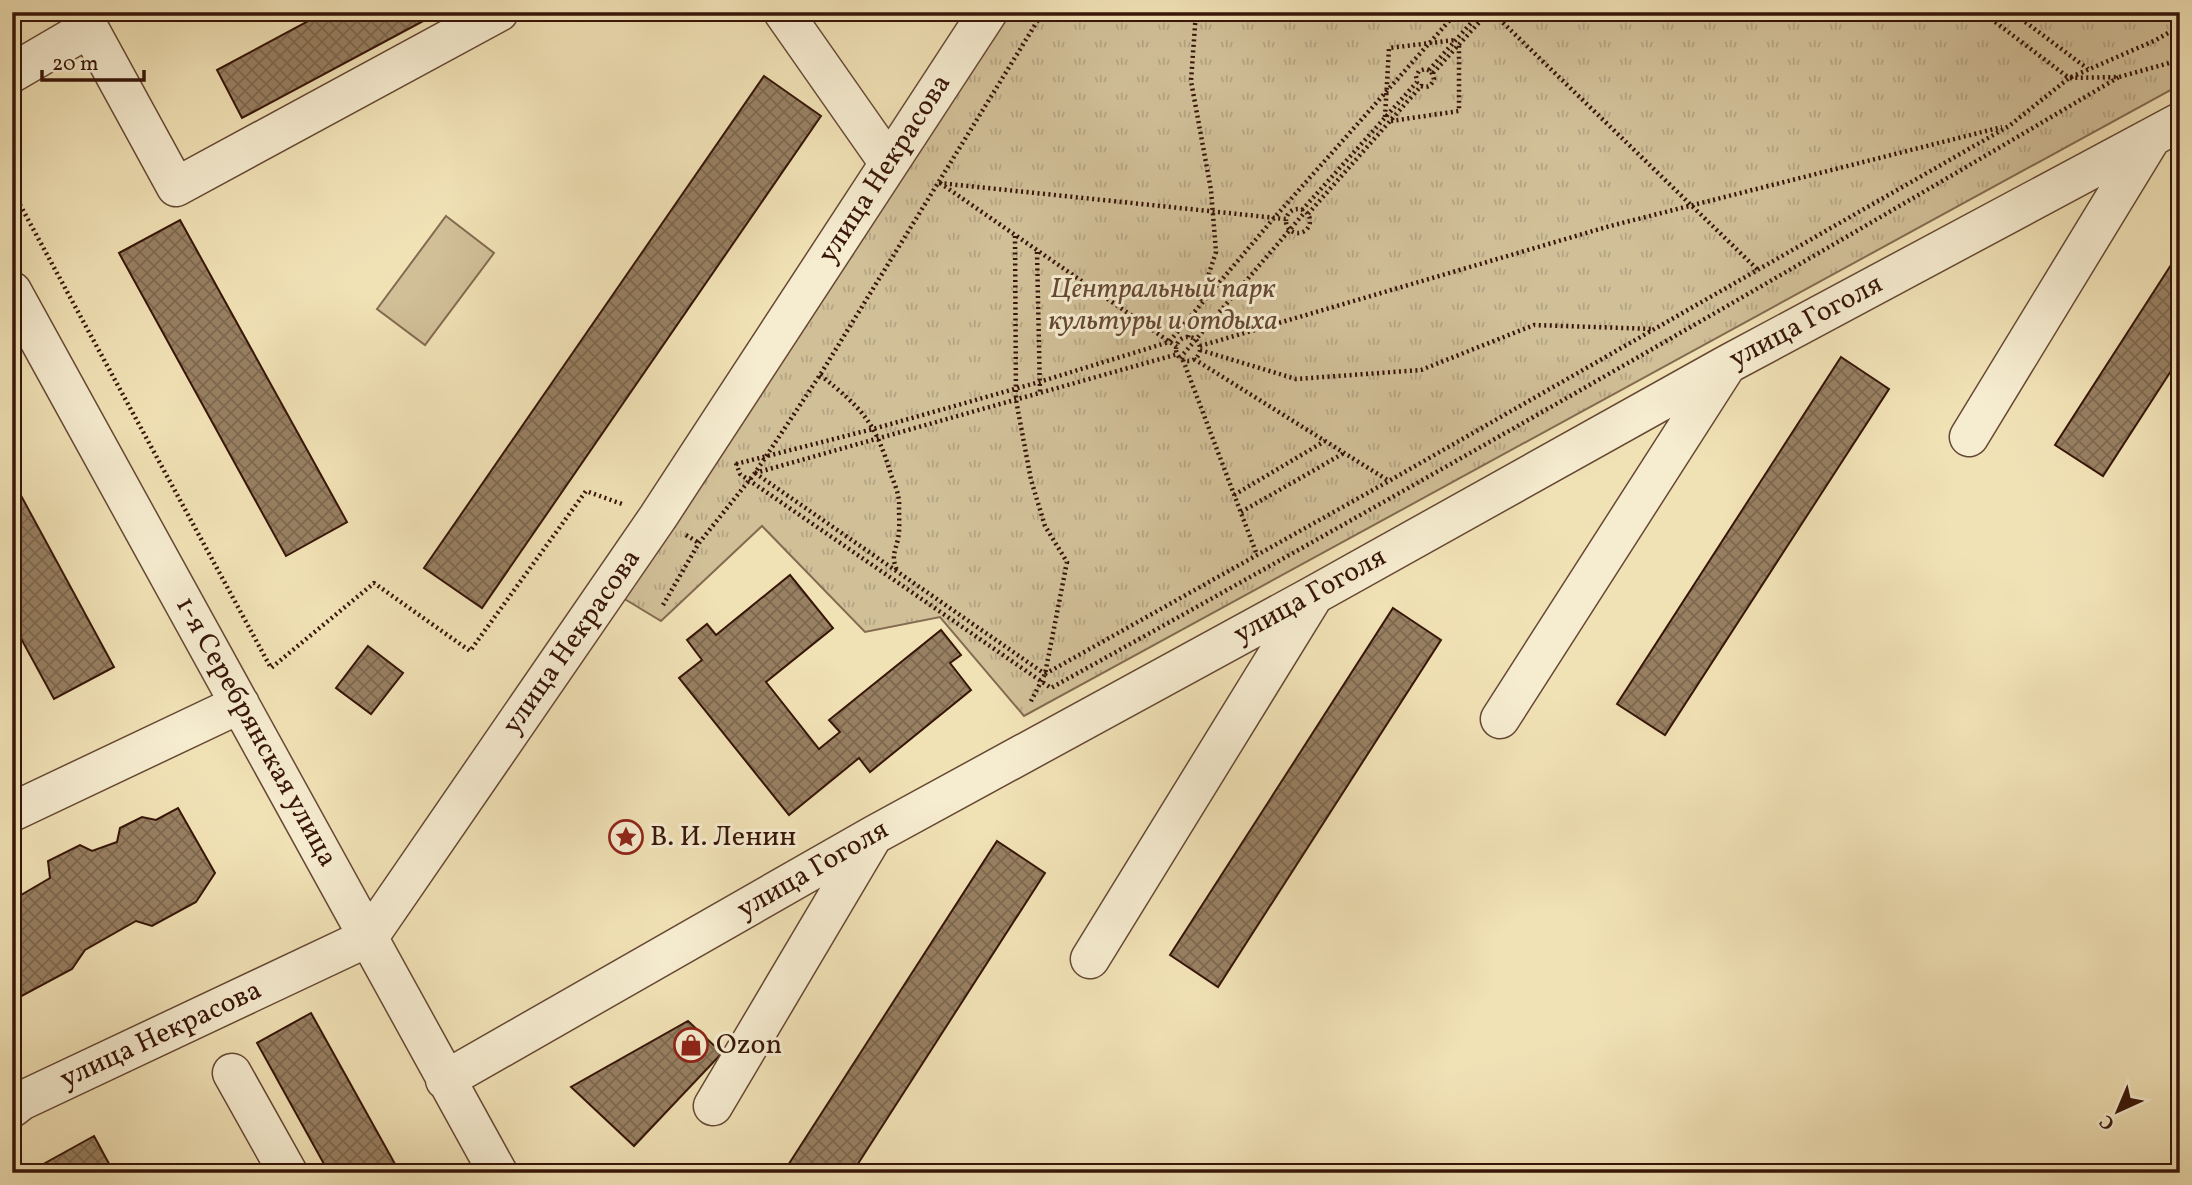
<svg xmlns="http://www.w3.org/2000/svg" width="2192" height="1185" font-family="Vollkorn,serif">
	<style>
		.grass { fill: url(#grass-tufts); stroke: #846a50; stroke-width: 2 }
		.pitch { fill: #d1bf98; stroke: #846a50; stroke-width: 2 }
		.building { fill: url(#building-cross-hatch); stroke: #371508; stroke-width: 2 }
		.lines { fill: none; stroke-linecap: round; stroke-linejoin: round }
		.minor-casing { stroke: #664834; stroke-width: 41 }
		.path { stroke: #371508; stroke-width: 4.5; stroke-dasharray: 2 3.5; stroke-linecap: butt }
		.minor { stroke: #f6ecd0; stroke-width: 38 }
		.labels { text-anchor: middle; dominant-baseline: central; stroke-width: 6; stroke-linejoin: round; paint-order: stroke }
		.street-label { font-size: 28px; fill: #371508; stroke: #f6ecd0 }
		.park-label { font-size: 28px; font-style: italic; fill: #654833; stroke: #f6ecd0 }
		.poi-label { font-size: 28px; fill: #371508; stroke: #f6ecd0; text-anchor: start }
	</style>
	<defs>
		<pattern id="grass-tufts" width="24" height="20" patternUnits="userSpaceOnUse" patternTransform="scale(1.75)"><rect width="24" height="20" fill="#d1bf98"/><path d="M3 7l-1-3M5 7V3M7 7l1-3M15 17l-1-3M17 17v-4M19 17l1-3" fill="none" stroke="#b4a382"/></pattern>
		<pattern id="building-cross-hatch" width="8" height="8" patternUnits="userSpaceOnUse" patternTransform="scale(1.75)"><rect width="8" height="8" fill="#988062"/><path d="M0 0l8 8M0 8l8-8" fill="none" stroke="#7d684f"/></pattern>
	</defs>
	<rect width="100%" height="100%" fill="#f1e2b6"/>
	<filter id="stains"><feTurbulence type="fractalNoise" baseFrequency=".00286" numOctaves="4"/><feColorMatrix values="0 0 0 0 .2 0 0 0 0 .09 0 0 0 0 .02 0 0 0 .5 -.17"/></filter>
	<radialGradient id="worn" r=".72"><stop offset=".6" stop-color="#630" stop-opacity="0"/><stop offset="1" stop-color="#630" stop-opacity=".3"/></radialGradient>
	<!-- grass -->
	<path class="grass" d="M 1003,12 L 2180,12 L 2180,85 L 1024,716 L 940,617 L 865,632 L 762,526 L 661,621 L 618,595 Z"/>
	<!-- pitch -->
	<path class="pitch" d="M 446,216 L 494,253 L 425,345 L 377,309 Z"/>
	<!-- building -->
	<path class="building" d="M 325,12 L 440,12 L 242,118 L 217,70 Z
		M 764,76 L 821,116 L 482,608 L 424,568 Z
		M 180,220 L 347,522 L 286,556 L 119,253 Z
		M 2180,251 L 2180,357 L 2103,476 L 2055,445 Z
		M 1841,357 L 1889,389 L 1665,735 L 1617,704 Z
		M 12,479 L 114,667 L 54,699 L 12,622 Z
		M 790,575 L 833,628 L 766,682 L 819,749 L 840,732 L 829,720 L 941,630 L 961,655 L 950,663 L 971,690 L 870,772 L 859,758 L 789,815 L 679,678 L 702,660 L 687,640 L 707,624 L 716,635 Z
		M 1393,608 L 1441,640 L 1218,987 L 1170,955 Z
		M 368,646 L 403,673 L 371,714 L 336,688 Z
		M 178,808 L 215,873 L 196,902 L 152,926 L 136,921 L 85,950 L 72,969 L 16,999 L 12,999 L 12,893 L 21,895 L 50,878 L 48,861 L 80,845 L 92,851 L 117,842 L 120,828 L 142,817 L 156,820 Z
		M 997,841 L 1045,873 L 852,1173 L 783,1173 Z
		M 311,1013 L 400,1173 L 329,1173 L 257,1043 Z
		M 688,1021 L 722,1053 L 634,1146 L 571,1087 Z
		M 94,1136 L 114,1173 L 43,1173 L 40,1166 Z"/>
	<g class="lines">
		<!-- minor casing -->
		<g class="minor-casing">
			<path id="minor" d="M 783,12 L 888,162
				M 12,73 L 89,28 L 176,187 L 499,12
				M 12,291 L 498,1173
				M 1969,437 L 2150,140
				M 1500,719 L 1725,368
				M 12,812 L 240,704
				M 1090,959 L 1313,597
				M 232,1073 L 288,1173
				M 445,1080 L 874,835 L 1314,595 L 1728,364 L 2180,122
				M 713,1106 L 873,836
				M 12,1108 L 21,1101 L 369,937 L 658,517 L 988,12"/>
		</g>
		<!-- path -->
		<path class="path" d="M 1196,12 L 1191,81 L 1211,190 L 1216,252 L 1199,304
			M 1982,12 L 2069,78 L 2119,77 L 2180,60
			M 2012,12 L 2088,69
			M 1495,15 L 1758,270
			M 1429,70 L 1480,13
			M 1433,73 L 1484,17
			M 1385,117 L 1389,48 L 1455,40
			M 1391,121 L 1459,111 L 1459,44
			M 939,183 L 1286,219
			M 940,183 L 1177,347
			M 12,190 L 271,668 L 374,583 L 470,651 L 586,491 L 622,504
			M1286 221a12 12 0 1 1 24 0a12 12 0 1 1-24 0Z
			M 1302,210 L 1417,82 L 1416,76 L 1419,71 L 1425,69 L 1431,71 L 1434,79 C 1431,86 1428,88 1421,86 L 1307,215
			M 1015,236 L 1016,400 L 1031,480 L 1045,526 L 1067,562 L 1045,674 L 1030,703
			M 1037,252 L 1040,393
			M 1188,337 L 1196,312
			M1176 349a12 12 0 1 1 24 0a12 12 0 1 1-24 0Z
			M 1200,346 L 1610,226 L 2002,127
			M 1200,350 L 1296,379 L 1421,370 L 1534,325 L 1654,329
			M 1180,358 L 1305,212
			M 1194,359 L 1389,481
			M 1183,360 L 1257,555
			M 820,375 C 862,408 876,423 891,475 C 895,485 900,496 899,507 C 899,517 900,529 898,539 C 895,552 891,557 897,570
			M 736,463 L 740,474 L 1051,688 C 1410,489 1766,286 2119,77
			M 736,464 L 873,429 L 1039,382 L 1169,342 L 1274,218 L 1457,12
			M 755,473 L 1178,354
			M 755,473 L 1045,674
			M 1234,495 L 1325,441
			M 1241,512 L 1344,453
			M 686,535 L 699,543
			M 663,605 L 699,543 L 755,473 L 820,375 L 1043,12
			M 1045,674 L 1389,481 L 2009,126 L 2069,78 L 2156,40 L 2180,26"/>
		<!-- minor -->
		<use href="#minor" class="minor"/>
	</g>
	<!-- icons -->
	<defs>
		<g id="sight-ring" transform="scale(1.75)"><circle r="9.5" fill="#f6ecd0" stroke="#8f2418" stroke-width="1.5"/><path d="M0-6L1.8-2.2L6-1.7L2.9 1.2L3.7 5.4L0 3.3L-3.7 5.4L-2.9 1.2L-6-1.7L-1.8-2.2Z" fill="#8f2418"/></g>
		<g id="shop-ring" transform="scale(1.75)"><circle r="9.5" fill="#f6ecd0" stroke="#8f2418" stroke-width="1.5"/><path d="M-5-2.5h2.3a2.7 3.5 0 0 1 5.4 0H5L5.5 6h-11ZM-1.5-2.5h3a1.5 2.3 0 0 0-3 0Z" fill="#8f2418"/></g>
	</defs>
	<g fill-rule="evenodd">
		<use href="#sight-ring" x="626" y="837"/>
		<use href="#shop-ring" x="691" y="1045"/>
	</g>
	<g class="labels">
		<!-- street labels -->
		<g class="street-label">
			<text transform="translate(885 169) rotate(-57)">улица Некрасова</text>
			<text transform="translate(1806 322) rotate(-28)">улица Гоголя</text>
			<text transform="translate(1310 596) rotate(-29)">улица Гоголя</text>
			<text transform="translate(572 642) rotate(-55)">улица Некрасова</text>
			<text transform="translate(256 732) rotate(61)">1-я Серебрянская улица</text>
			<text transform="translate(813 870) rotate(-30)">улица Гоголя</text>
			<text transform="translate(161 1035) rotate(-25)">улица Некрасова</text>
		</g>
		<!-- park labels -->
		<g class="park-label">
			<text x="1163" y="289">Центральный парк<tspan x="1163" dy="32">культуры и отдыха</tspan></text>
		</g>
		<!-- poi labels -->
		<g class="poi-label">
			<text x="650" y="837">В. И. Ленин</text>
			<text x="716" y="1045">Ozon</text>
		</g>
	</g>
	<!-- margin -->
	<rect width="2192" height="1185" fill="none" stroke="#f1e2b6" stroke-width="42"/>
	<rect x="14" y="14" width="2164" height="1157" fill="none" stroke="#371508" stroke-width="3.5"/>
	<rect x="21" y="21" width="2150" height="1143" fill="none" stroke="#371508" stroke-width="2"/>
	<!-- north arrow -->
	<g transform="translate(2118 1111) rotate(224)" stroke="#f6ecd0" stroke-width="5" paint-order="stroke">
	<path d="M0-5L12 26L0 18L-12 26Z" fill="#371508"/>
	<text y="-10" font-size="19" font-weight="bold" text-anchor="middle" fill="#371508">С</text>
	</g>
	<!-- scale -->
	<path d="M42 70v10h102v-10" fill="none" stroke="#371508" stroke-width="3.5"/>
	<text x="52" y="70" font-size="21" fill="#371508" stroke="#f6ecd0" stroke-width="5" paint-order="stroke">20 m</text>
	<rect width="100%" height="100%" filter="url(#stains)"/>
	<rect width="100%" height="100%" fill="url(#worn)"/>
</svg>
